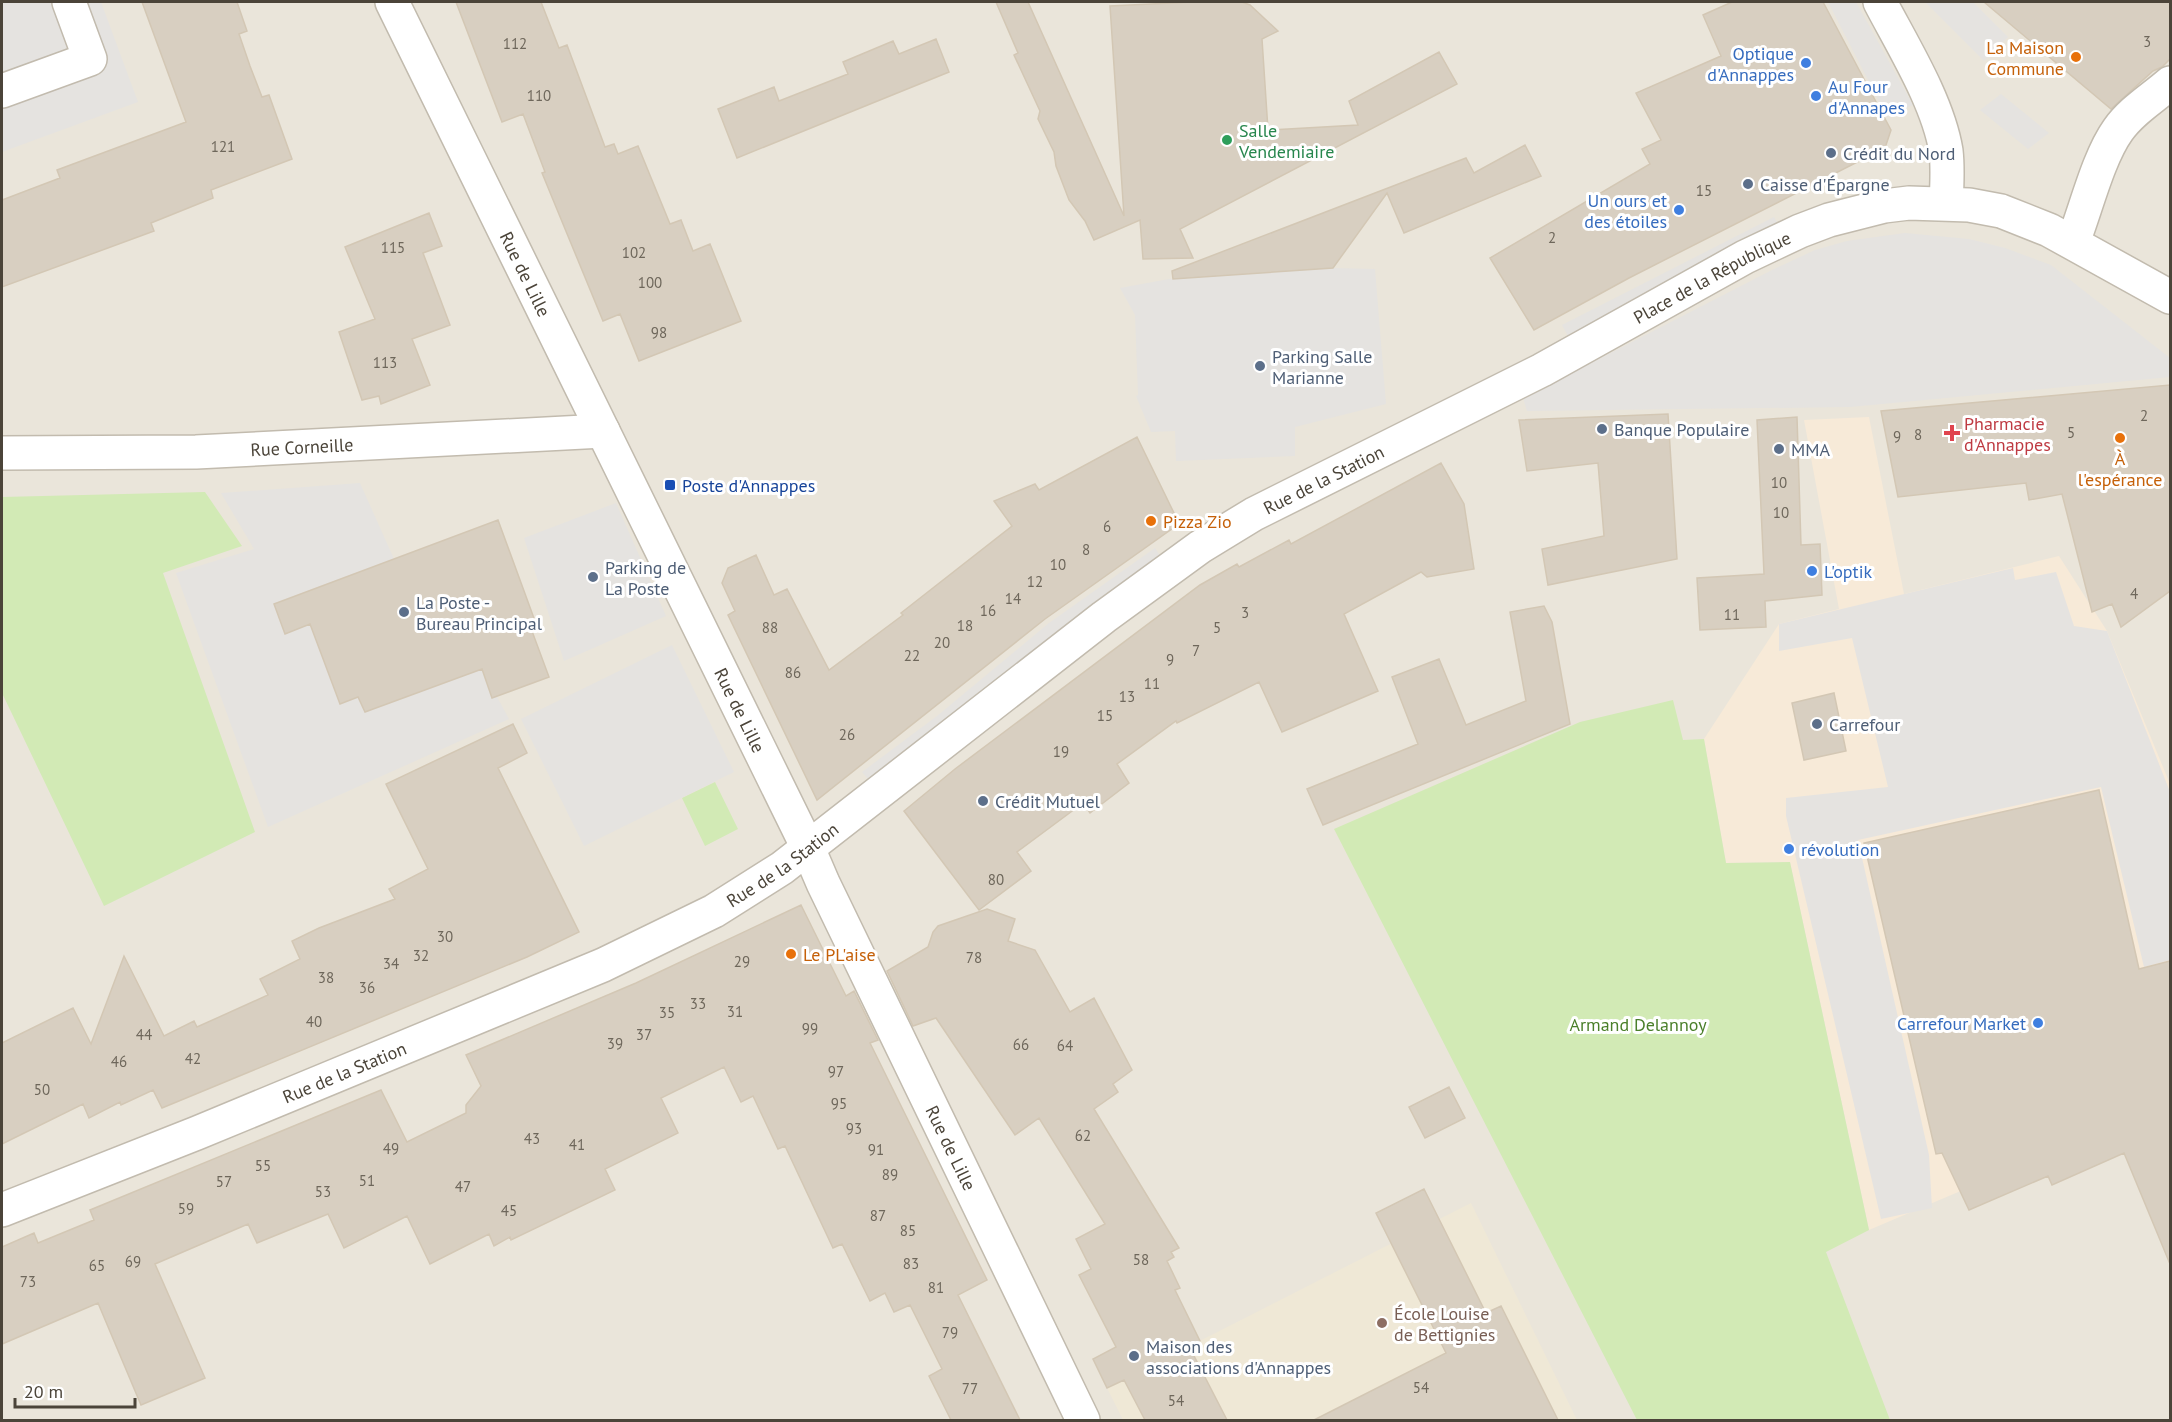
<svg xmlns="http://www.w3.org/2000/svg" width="2172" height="1422" font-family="'PT Sans',sans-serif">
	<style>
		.residential { fill: #eae5da }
		.commercial { fill: #f7ead8 }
		.education { fill: #efe8d6 }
		.green { fill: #d2eab5 }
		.parking { fill: #e5e3e0 }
		.building { fill: #d8cfc1; stroke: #d3c7b4; stroke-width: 1.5 }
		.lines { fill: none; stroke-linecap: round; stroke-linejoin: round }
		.minor-casing { stroke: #c2bbae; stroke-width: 36 }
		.minor { stroke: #fff; stroke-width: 33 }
		.food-dot { fill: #e8710a; stroke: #fff; stroke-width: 2 }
		.shop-dot { fill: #3f7fe0; stroke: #fff; stroke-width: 2 }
		.leisure-dot { fill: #2e9e5b; stroke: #fff; stroke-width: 2 }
		.service-dot { fill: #5c6f8a; stroke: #fff; stroke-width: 2 }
		.health-dot { fill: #e0444e; stroke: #fff; stroke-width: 2 }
		.transit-dot { fill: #1a4fb4; stroke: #fff; stroke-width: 2 }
		.education-dot { fill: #8d6e63; stroke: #fff; stroke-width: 2 }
		.labels { text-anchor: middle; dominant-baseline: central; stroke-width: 6; stroke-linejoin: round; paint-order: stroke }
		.number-label { font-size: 15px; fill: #6e675b }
		.food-label { font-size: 18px; fill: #c56008; stroke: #fff; text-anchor: start }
		.shop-label { font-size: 18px; fill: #366cbe; stroke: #fff; text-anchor: end }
		.leisure-label { font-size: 18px; fill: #27864d; stroke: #fff; text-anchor: start }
		.service-label { font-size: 18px; fill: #4e5e75; stroke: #fff; text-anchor: start }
		.street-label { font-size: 18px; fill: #4b4439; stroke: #fff }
		.health-label { font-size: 18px; fill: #be3a42; stroke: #fff; text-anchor: start }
		.transit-label { font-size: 18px; fill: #164399; stroke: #fff; text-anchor: start }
		.park-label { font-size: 18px; fill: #4a7f2a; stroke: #fff }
		.education-label { font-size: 18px; fill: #785e54; stroke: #fff; text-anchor: start }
	</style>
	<rect width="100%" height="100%" fill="#f6f3ec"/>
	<!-- residential -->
	<path class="residential" d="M 2,2 L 2170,2 L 2170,1420 L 2,1420 Z"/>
	<!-- commercial -->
	<path class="commercial" d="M 1869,417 L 1904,594 L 2059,556 L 2107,631 L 2170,784 L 2170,1102 L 1869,1230 L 1790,862 L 1726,863 L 1704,739 L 1779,624 L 1839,609 L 1804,420 Z"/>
	<!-- education -->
	<path class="education" d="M 1471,1203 L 1577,1420 L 1123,1420 L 1107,1388 Z"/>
	<!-- green -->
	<path class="green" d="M 205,492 L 242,546 L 163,573 L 255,832 L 104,906 L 2,693 L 2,497 Z
		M 1673,700 L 1683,740 L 1704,739 L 1726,863 L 1790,862 L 1869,1230 L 1826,1252 L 1890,1420 L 1637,1420 L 1334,829 L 1580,722 Z
		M 715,782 L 738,829 L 705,846 L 682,798 Z"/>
	<!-- parking -->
	<path class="parking" d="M 2,2 L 101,2 L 138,102 L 2,152 Z
		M 1828,2 L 1856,2 L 1913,105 L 1887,117 Z
		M 1925,2 L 1973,2 L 2008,37 L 1984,61 Z
		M 2001,94 L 2049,133 L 2028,149 L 1980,110 Z
		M 1774,217 L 1781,229 L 1570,340 L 1562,325 Z
		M 1905,233 L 1969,239 L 2005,248 L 2051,265 L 2170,358 L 2170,377 L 1850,407 L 1527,411 L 1523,398 L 1772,270 L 1815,250 L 1847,241 Z
		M 1333,268 L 1375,269 L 1386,404 L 1295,427 L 1295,456 L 1176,461 L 1175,431 L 1151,432 L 1136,396 L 1138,395 L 1135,315 L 1120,288 L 1169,279 Z
		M 360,483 L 394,559 L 274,604 L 285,634 L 310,624 L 340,703 L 358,697 L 365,712 L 482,669 L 509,719 L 268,827 L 176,573 L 254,549 L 221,493 Z
		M 616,503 L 666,616 L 564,661 L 524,538 Z
		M 1155,548 L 1162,559 L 1077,617 L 868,779 L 862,772 L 937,716 L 1049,623 Z
		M 2013,568 L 2015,580 L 2056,572 L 2074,626 L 2107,631 L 2170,792 L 2170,960 L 2144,967 L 2101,787 L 1858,840 L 1929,1155 L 1932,1208 L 1881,1219 L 1786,816 L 1786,798 L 1888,787 L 1852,638 L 1779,651 L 1779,624 Z
		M 672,645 L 734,772 L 584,846 L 521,719 Z"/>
	<!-- building -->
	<path class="building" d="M 142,2 L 237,2 L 247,31 L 239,34 L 250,66 L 262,97 L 269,95 L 292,159 L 211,190 L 213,198 L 151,223 L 154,231 L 2,287 L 2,200 L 60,178 L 57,170 L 186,122 Z
		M 456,2 L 541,2 L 559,48 L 567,45 L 605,147 L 614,144 L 618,154 L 638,146 L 670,224 L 681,220 L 693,251 L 710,244 L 741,321 L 639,361 L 620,314 L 603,321 L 542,173 L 545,172 L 523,114 L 502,122 Z
		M 996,2 L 1028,2 L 1124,216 L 1110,6 L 1192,2 L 1242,2 L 1250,5 L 1278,31 L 1262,39 L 1268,130 L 1358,125 L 1349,101 L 1439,52 L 1457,84 L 1180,229 L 1193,258 L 1143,259 L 1140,220 L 1094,240 L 1085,221 L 1069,200 L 1056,166 L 1054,152 L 1038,119 L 1040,111 L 1014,55 L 1018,53 Z
		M 1732,2 L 1823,2 L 1891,130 L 1885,148 L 1629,278 L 1534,330 L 1490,258 L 1650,164 L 1642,149 L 1661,140 L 1636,93 L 1721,56 L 1703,15 Z
		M 1984,2 L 2170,2 L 2170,59 L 2162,67 L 2153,71 L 2111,109 Z
		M 936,39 L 949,72 L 737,158 L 718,109 L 774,87 L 779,101 L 848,74 L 843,62 L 893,41 L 899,54 Z
		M 1525,145 L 1541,176 L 1404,233 L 1387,193 L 1333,268 L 1173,279 L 1172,271 L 1466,158 L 1474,173 Z
		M 429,213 L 442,246 L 423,253 L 450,325 L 412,339 L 430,385 L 381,404 L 379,396 L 362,400 L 339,332 L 375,319 L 345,247 Z
		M 2170,385 L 2170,591 L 2121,627 L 2112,604 L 2092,612 L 2062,494 L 2029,500 L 2026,483 L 1898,497 L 1881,411 Z
		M 1668,414 L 1677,559 L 1548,585 L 1542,549 L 1604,536 L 1598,463 L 1527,471 L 1519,420 Z
		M 1797,417 L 1801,545 L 1820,544 L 1822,595 L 1765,601 L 1766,627 L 1700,630 L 1697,578 L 1764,574 L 1757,420 Z
		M 1137,437 L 1174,513 L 1173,528 L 1045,619 L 817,800 L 728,615 L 735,611 L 722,583 L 728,568 L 756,555 L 774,595 L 787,589 L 829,670 L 903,615 L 901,613 L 1012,526 L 994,501 L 1035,484 L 1039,490 Z
		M 1441,463 L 1464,504 L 1474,569 L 1427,577 L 1421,572 L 1344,614 L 1378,691 L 1282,732 L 1259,682 L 1177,723 L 1176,721 L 1117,764 L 1129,783 L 1090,813 L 1083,803 L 1017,852 L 1031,871 L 979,910 L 904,811 L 955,769 L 1200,585 L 1237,564 L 1239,567 L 1289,540 L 1291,544 Z
		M 498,520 L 535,621 L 529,623 L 549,677 L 492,698 L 482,669 L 365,712 L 358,697 L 340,704 L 310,624 L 285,634 L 274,604 Z
		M 1544,606 L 1552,622 L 1570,724 L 1323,825 L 1307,789 L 1418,744 L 1392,677 L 1439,659 L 1466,725 L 1526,701 L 1510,612 Z
		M 1834,693 L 1846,751 L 1804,760 L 1792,703 Z
		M 513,724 L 527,753 L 498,768 L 579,932 L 527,957 L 162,1108 L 153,1090 L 121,1105 L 120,1102 L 89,1118 L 83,1104 L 2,1144 L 2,1043 L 73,1008 L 91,1044 L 124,956 L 164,1036 L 194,1021 L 197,1027 L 268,995 L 260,979 L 300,959 L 292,941 L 319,928 L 395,899 L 389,889 L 428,869 L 386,784 Z
		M 2099,790 L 2139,969 L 2170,961 L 2170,1264 L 2124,1153 L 2052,1185 L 2048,1176 L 1969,1210 L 1942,1153 L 1936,1154 L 1864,843 Z
		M 801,905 L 846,996 L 854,991 L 878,1040 L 870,1043 L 987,1280 L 958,1295 L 1020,1420 L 951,1420 L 929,1376 L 942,1369 L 910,1305 L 894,1312 L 885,1293 L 870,1301 L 842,1244 L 833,1248 L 785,1146 L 778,1149 L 753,1096 L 741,1102 L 724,1067 L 661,1098 L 678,1133 L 605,1169 L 615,1190 L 511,1240 L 510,1237 L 494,1246 L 489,1234 L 430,1264 L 407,1216 L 344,1248 L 328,1214 L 257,1243 L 248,1224 L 155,1264 L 205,1378 L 141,1405 L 98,1303 L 2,1344 L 2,1247 L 34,1233 L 38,1243 L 94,1220 L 90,1210 L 381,1090 L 407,1142 L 466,1113 L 466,1105 L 481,1086 L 466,1055 L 636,983 Z
		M 987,909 L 1015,919 L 1008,941 L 1035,950 L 1070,1012 L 1094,998 L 1132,1070 L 1113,1084 L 1118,1092 L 1094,1109 L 1179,1248 L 1171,1252 L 1174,1257 L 1167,1261 L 1180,1288 L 1175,1290 L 1200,1341 L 1189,1346 L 1227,1420 L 1145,1420 L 1124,1380 L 1107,1388 L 1093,1359 L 1116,1347 L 1079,1275 L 1091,1269 L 1076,1239 L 1105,1224 L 1039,1118 L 1015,1135 L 936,1018 L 913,1026 L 887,971 L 928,947 L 933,932 L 938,926 Z
		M 1449,1087 L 1465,1118 L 1425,1138 L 1409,1107 Z
		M 1424,1189 L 1486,1313 L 1501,1306 L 1558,1420 L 1314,1420 L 1446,1353 L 1376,1213 Z"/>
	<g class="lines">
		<!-- minor casing -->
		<g class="minor-casing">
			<g id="minor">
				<path id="s1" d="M 392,2 L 808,848 L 823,883 L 1083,1420"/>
				<path d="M 1880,2 C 1903,46 1938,102 1946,151 C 1948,168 1947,186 1946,203"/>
				<path d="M 2,91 L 90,59 L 69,2"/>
				<path d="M 2073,242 C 2086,209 2098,158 2118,130 C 2131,111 2153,98 2170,83"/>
				<path id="s2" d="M 2,453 L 196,452 L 603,431"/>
				<path id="s3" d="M 2,1210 L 197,1133 L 603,965 L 714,911 L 782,868 L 1104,617 L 1200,547 L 1254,514 L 1542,370 L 1745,257 L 1800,231 L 1829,220 L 1884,206 L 1909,203 L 1969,205 L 2001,211 L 2049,230 L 2170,297"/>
			</g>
		</g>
		<!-- minor -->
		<use href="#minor" class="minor"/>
	</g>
	<!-- markers -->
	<g class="food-dot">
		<circle cx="2076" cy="57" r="6"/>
		<circle cx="2120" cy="438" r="6"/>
		<circle cx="1151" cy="521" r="6"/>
		<circle cx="791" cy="954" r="6"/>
	</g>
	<g class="shop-dot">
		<circle cx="1806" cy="63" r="6"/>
		<circle cx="1816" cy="96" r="6"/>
		<circle cx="1679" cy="210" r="6"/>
		<circle cx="1812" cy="571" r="6"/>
		<circle cx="1789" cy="849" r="6"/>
		<circle cx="2038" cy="1023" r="6"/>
	</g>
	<circle class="leisure-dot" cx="1227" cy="140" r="6"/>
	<g class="service-dot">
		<circle cx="1831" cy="153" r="6"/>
		<circle cx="1748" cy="184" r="6"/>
		<circle cx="1260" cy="366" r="6"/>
		<circle cx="1602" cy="429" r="6"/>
		<circle cx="1779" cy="449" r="6"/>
		<circle cx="593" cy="577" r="6"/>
		<circle cx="404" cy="612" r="6"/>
		<circle cx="1817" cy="724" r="6"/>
		<circle cx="983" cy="801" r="6"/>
		<circle cx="1134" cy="1356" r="6"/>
	</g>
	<path class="health-dot" d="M1949 424h6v6h6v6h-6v6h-6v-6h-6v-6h6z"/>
	<rect class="transit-dot" x="664" y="479" width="12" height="12" rx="3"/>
	<circle class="education-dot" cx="1382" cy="1323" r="6"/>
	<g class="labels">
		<!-- number labels -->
		<g class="number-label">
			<text x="2147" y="41">3</text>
			<text x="515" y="43">112</text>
			<text x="539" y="95">110</text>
			<text x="223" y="146">121</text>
			<text x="1704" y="190">15</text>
			<text x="1552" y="237">2</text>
			<text x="393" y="247">115</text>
			<text x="634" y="252">102</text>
			<text x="650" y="282">100</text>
			<text x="659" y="332">98</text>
			<text x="385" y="362">113</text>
			<text x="2144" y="415">2</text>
			<text x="2071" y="432">5</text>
			<text x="1918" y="434">8</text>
			<text x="1897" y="436">9</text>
			<text x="1779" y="482">10</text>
			<text x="1781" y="512">10</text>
			<text x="1107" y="526">6</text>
			<text x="1086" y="549">8</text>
			<text x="1058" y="564">10</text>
			<text x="1035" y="581">12</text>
			<text x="2134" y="593">4</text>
			<text x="1013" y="598">14</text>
			<text x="988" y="610">16</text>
			<text x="1245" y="612">3</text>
			<text x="1732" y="614">11</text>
			<text x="965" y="625">18</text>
			<text x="770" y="627">88</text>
			<text x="1217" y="627">5</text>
			<text x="942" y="642">20</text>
			<text x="1196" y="650">7</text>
			<text x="912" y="655">22</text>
			<text x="1170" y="659">9</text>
			<text x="793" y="672">86</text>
			<text x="1152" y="683">11</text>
			<text x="1127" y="696">13</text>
			<text x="1105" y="715">15</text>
			<text x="847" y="734">26</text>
			<text x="1061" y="751">19</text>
			<text x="996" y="879">80</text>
			<text x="445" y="936">30</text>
			<text x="421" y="955">32</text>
			<text x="974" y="957">78</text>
			<text x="742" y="961">29</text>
			<text x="391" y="963">34</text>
			<text x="326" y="977">38</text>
			<text x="367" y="987">36</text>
			<text x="698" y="1003">33</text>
			<text x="735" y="1011">31</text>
			<text x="667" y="1012">35</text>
			<text x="314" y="1021">40</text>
			<text x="810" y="1028">99</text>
			<text x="144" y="1034">44</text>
			<text x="644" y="1034">37</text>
			<text x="615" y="1043">39</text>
			<text x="1021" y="1044">66</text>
			<text x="1065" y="1045">64</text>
			<text x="193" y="1058">42</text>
			<text x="119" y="1061">46</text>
			<text x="836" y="1071">97</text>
			<text x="42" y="1089">50</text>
			<text x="839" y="1103">95</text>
			<text x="854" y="1128">93</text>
			<text x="1083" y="1135">62</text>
			<text x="532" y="1138">43</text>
			<text x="577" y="1144">41</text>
			<text x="391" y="1148">49</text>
			<text x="876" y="1149">91</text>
			<text x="263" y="1165">55</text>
			<text x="890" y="1174">89</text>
			<text x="367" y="1180">51</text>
			<text x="224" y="1181">57</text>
			<text x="463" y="1186">47</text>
			<text x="323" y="1191">53</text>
			<text x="186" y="1208">59</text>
			<text x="509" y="1210">45</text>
			<text x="878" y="1215">87</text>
			<text x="908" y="1230">85</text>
			<text x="1141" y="1259">58</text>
			<text x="133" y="1261">69</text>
			<text x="911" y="1263">83</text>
			<text x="97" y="1265">65</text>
			<text x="28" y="1281">73</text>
			<text x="936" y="1287">81</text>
			<text x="950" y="1332">79</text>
			<text x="1421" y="1387">54</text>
			<text x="970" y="1388">77</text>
			<text x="1176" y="1400">54</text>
		</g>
		<!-- food labels -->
		<g class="food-label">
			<text x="2064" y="47" text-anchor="end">La Maison<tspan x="2064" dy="21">Commune</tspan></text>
			<text x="2120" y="458" text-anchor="middle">À<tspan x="2120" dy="21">l'espérance</tspan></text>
			<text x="1163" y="521">Pizza Zio</text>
			<text x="803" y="954">Le PL'aise</text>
		</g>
		<!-- shop labels -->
		<g class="shop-label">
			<text x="1794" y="53">Optique<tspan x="1794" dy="21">d'Annappes</tspan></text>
			<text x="1828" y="86" text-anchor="start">Au Four<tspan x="1828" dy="21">d'Annapes</tspan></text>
			<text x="1667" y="200">Un ours et<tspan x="1667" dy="21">des étoiles</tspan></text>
			<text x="1824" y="571" text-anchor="start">L'optik</text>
			<text x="1801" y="849" text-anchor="start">révolution</text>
			<text x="2026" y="1023">Carrefour Market</text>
		</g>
		<!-- leisure labels -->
		<g class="leisure-label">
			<text x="1239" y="130">Salle<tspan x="1239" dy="21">Vendemiaire</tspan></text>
		</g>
		<!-- service labels -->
		<g class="service-label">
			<text x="1843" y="153">Crédit du Nord</text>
			<text x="1760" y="184">Caisse d'Épargne</text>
			<text x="1272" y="356">Parking Salle<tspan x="1272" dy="21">Marianne</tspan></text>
			<text x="1614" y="429">Banque Populaire</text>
			<text x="1791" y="449">MMA</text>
			<text x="605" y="567">Parking de<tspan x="605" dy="21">La Poste</tspan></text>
			<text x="416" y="602">La Poste -<tspan x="416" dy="21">Bureau Principal</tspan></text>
			<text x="1829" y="724">Carrefour</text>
			<text x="995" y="801">Crédit Mutuel</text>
			<text x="1146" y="1346">Maison des<tspan x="1146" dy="21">associations d'Annappes</tspan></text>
		</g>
		<!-- street labels -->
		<g class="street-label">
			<text stroke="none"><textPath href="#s1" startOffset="303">Rue de Lille</textPath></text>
			<text stroke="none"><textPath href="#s3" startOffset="1959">Place de la République</textPath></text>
			<text stroke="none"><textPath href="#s2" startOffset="300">Rue Corneille</textPath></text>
			<text stroke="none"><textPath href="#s3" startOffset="1521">Rue de la Station</textPath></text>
			<text stroke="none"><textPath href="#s1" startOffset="789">Rue de Lille</textPath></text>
			<text stroke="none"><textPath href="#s3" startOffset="855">Rue de la Station</textPath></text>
			<text stroke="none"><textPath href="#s3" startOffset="369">Rue de la Station</textPath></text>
			<text stroke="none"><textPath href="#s1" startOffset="1275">Rue de Lille</textPath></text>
		</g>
		<!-- health labels -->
		<g class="health-label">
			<text x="1964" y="423">Pharmacie<tspan x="1964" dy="21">d'Annappes</tspan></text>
		</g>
		<!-- transit labels -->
		<g class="transit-label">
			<text x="682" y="485">Poste d'Annappes</text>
		</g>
		<!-- park labels -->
		<g class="park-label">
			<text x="1638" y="1024">Armand Delannoy</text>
		</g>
		<!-- education labels -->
		<g class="education-label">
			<text x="1394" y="1313">École Louise<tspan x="1394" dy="21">de Bettignies</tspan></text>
		</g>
	</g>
	<!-- border -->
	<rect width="2172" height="1422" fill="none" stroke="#4b4439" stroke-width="6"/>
	<!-- scale -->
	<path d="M15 1398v9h120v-9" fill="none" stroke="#4b4439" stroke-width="3"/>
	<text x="24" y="1398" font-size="18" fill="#4b4439" stroke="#ffffff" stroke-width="4.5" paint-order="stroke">20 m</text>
</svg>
